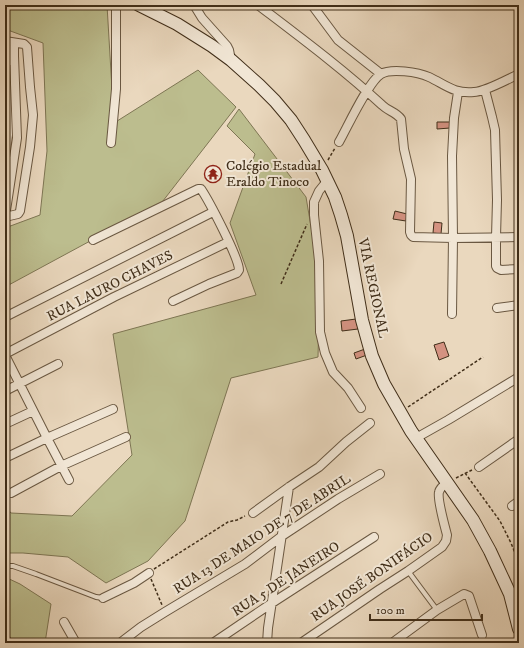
<svg xmlns="http://www.w3.org/2000/svg" width="524" height="648" font-family="'IM FELL DW Pica',serif">
	<style>
		.green { fill: #bcbd8e; stroke: #7e7654 }
		.building { fill: #d49281; stroke: #402e19 }
		.lines { fill: none; stroke-linecap: round; stroke-linejoin: round }
		.lane-casing { stroke: #6a5842; stroke-width: 6 }
		.street-casing { stroke: #6a5842; stroke-width: 10 }
		.secondary-casing { stroke: #402e19; stroke-width: 14 }
		.path { stroke: #402e19; stroke-width: 1.5; stroke-dasharray: 3 2; stroke-linecap: butt }
		.lane { stroke: #f1e6d5; stroke-width: 4 }
		.street { stroke: #f1e6d5; stroke-width: 8 }
		.secondary { stroke: #f1e6d5; stroke-width: 12 }
		.labels { text-anchor: middle; dominant-baseline: central; stroke-width: 4; stroke-linejoin: round; paint-order: stroke }
		.poi-label { font-size: 14px; fill: #402e19; stroke: #f1e6d5; text-anchor: start }
		.street-label { font-size: 14px; fill: #402e19; stroke: #f1e6d5 }
	</style>
	<rect width="100%" height="100%" fill="#ead8be"/>
	<filter id="stains"><feTurbulence type="fractalNoise" baseFrequency=".005" numOctaves="4"/><feColorMatrix values="0 0 0 0 .2 0 0 0 0 .09 0 0 0 0 .02 0 0 0 .5 -.17"/></filter>
	<radialGradient id="worn" r=".72"><stop offset=".6" stop-color="#630" stop-opacity="0"/><stop offset="1" stop-color="#630" stop-opacity=".3"/></radialGradient>
	<!-- green -->
	<path class="green" d="M 5,5 L 107,5 L 114,123 L 198,70 L 236,107 L 159,206 L 92,240 L 5,287 L 5,228 L 40,215 L 47,151 L 43,43 L 5,29 Z
		M 239,109 L 306,197 L 320,280 L 318,357 L 231,378 L 185,521 L 148,561 L 106,583 L 68,557 L 23,553 L 5,553 L 5,506 L 11,513 L 72,516 L 132,455 L 113,334 L 256,295 L 230,223 L 255,154 L 227,126 Z
		M 5,577 L 20,584 L 51,604 L 45,643 L 15,643 L 5,631 Z"/>
	<!-- building -->
	<path class="building" d="M 437,122 L 450,122 L 450,128 L 437,129 Z
		M 395,211 L 407,214 L 406,221 L 393,219 Z
		M 434,222 L 442,223 L 441,234 L 433,233 Z
		M 356,319 L 358,329 L 342,331 L 341,321 Z
		M 444,342 L 449,356 L 439,360 L 434,345 Z
		M 365,349 L 367,355 L 356,359 L 354,353 Z"/>
	<g class="lines">
		<!-- lane casing -->
		<g class="lane-casing">
			<path id="lane" d="M 5,568 L 9,566 L 13,566 L 36,574 L 96,597 L 103,598
				M 408,571 L 437,610"/>
		</g>
		<!-- street casing -->
		<g class="street-casing">
			<path id="street" d="M 194,5 L 202,18 L 227,46 L 229,50 L 231,60
				M 258,5 C 300,37 343,69 382,105 C 388,111 396,112 401,119 L 404,149 L 411,179 L 410,232 L 411,235 L 413,237 L 453,238 L 519,237
				M 312,5 L 338,40 L 381,74
				M 5,41 L 24,44 L 27,47 L 30,87 L 33,115 L 30,147 L 20,211 L 18,214 L 5,217
				M 5,64 L 14,56 L 14,43
				M 5,80 L 6,82 L 8,135 L 5,158
				M 485,90 L 492,117 L 495,130 L 497,200 L 496,237 L 496,266 L 497,268 L 501,270 L 519,269
				M 339,142 C 348,126 368,82 381,74 C 391,68 418,72 429,77 C 446,85 454,94 474,92 C 485,92 508,79 519,74
				M 111,143 L 116,89 L 116,5
				M 327,181 L 319,191 L 314,202 L 314,215 L 319,261 L 320,332 L 325,353 L 333,372 L 348,388 L 361,408
				M 5,217 L 17,138 L 14,56
				M 93,240 L 198,189 L 201,189 C 209,201 239,258 239,270 L 237,273 L 209,284 L 173,301
				M 497,308 L 519,305
				M 452,314 L 453,238 L 452,156 L 454,118 L 458,92
				M 5,317 L 213,212
				M 5,354 L 114,297 L 228,242
				M 5,355 L 47,438 L 69,480
				M 5,391 L 58,364
				M 5,424 L 33,411
				M 416,438 L 448,420 L 519,377
				M 5,458 L 47,438 L 113,409
				M 479,467 L 519,439
				M 11,493 L 61,466 L 126,437
				M 512,506 L 519,501
				M 253,513 L 289,487 L 319,467 L 346,442 L 370,423
				M 103,598 L 134,583 L 149,573
				M 64,622 L 76,643
				M 120,643 L 141,627 L 165,612 L 245,564 L 282,536 L 338,499 L 380,474
				M 213,643 L 272,603 L 374,537
				M 267,643 L 268,628 L 289,487
				M 301,643 L 380,589 L 408,571 L 442,547 L 446,541 L 447,535 C 445,527 437,499 439,492 C 440,488 444,485 447,483
				M 392,643 L 437,610 L 464,594 L 469,596 L 482,635"/>
		</g>
		<!-- secondary casing -->
		<g class="secondary-casing">
			<path id="secondary" d="M 139,5 L 177,24 L 212,46 L 231,60 L 259,85 L 275,101 L 291,120 L 304,140 L 322,170 L 335,197 L 341,215 L 347,236 L 362,320 L 372,356 L 384,384 L 411,431 L 473,520 L 490,551 L 510,594 L 519,629"/>
		</g>
		<!-- path -->
		<path class="path" d="M 328,160 L 335,148
			M 281,284 L 307,224
			M 408,407 L 483,357
			M 465,473 L 500,521 L 511,543 L 519,563
			M 456,478 L 472,470
			M 154,569 L 228,522 L 237,520 L 245,516
			M 151,579 L 162,605
			M 516,643 L 519,642"/>
		<!-- lane -->
		<use href="#lane" class="lane"/>
		<!-- street -->
		<use href="#street" class="street"/>
		<!-- secondary -->
		<use href="#secondary" class="secondary"/>
	</g>
	<!-- icons -->
	<defs>
		<g id="temple-ring" transform="scale(0.9)"><circle r="9.5" fill="#f1e6d5" stroke="#8f2418" stroke-width="1.5"/><path d="M0-6L5-2H3V0L6.5 2.5H4V6H1.5V3h-3V6H-4V2.5H-6.5L-3 0V-2H-5Z" fill="#8f2418"/></g>
	</defs>
	<g fill-rule="evenodd">
		<use href="#temple-ring" x="213" y="174"/>
	</g>
	<g class="labels">
		<!-- poi labels -->
		<g class="poi-label">
			<text x="226" y="166">Colégio Estadual<tspan x="226" dy="16">Eraldo Tinoco</tspan></text>
		</g>
		<!-- street labels -->
		<g class="street-label">
			<text transform="translate(110 286) rotate(-27)">RUA LAURO CHAVES</text>
			<text transform="translate(373 288) rotate(78)">VIA REGIONAL</text>
			<text transform="translate(262 534) rotate(-33)">RUA 13 DE MAIO DE 7 DE ABRIL</text>
			<text transform="translate(372 577) rotate(-35)">RUA JOSÉ BONIFÁCIO</text>
			<text transform="translate(286 579) rotate(-33)">RUA 5 DE JANEIRO</text>
		</g>
	</g>
	<!-- margin -->
	<rect width="524" height="648" fill="none" stroke="#ead8be" stroke-width="20"/>
	<rect x="6" y="6" width="512" height="636" fill="none" stroke="#402e19" stroke-width="2"/>
	<rect x="10" y="10" width="504" height="628" fill="none" stroke="#402e19"/>
	<!-- scale -->
	<path d="M370 614v6h112v-6" fill="none" stroke="#402e19" stroke-width="2"/>
	<text x="376" y="614" font-size="12" fill="#402e19" stroke="#f1e6d5" stroke-width="3" paint-order="stroke">100 m</text>
	<rect width="100%" height="100%" filter="url(#stains)"/>
	<rect width="100%" height="100%" fill="url(#worn)"/>
</svg>
